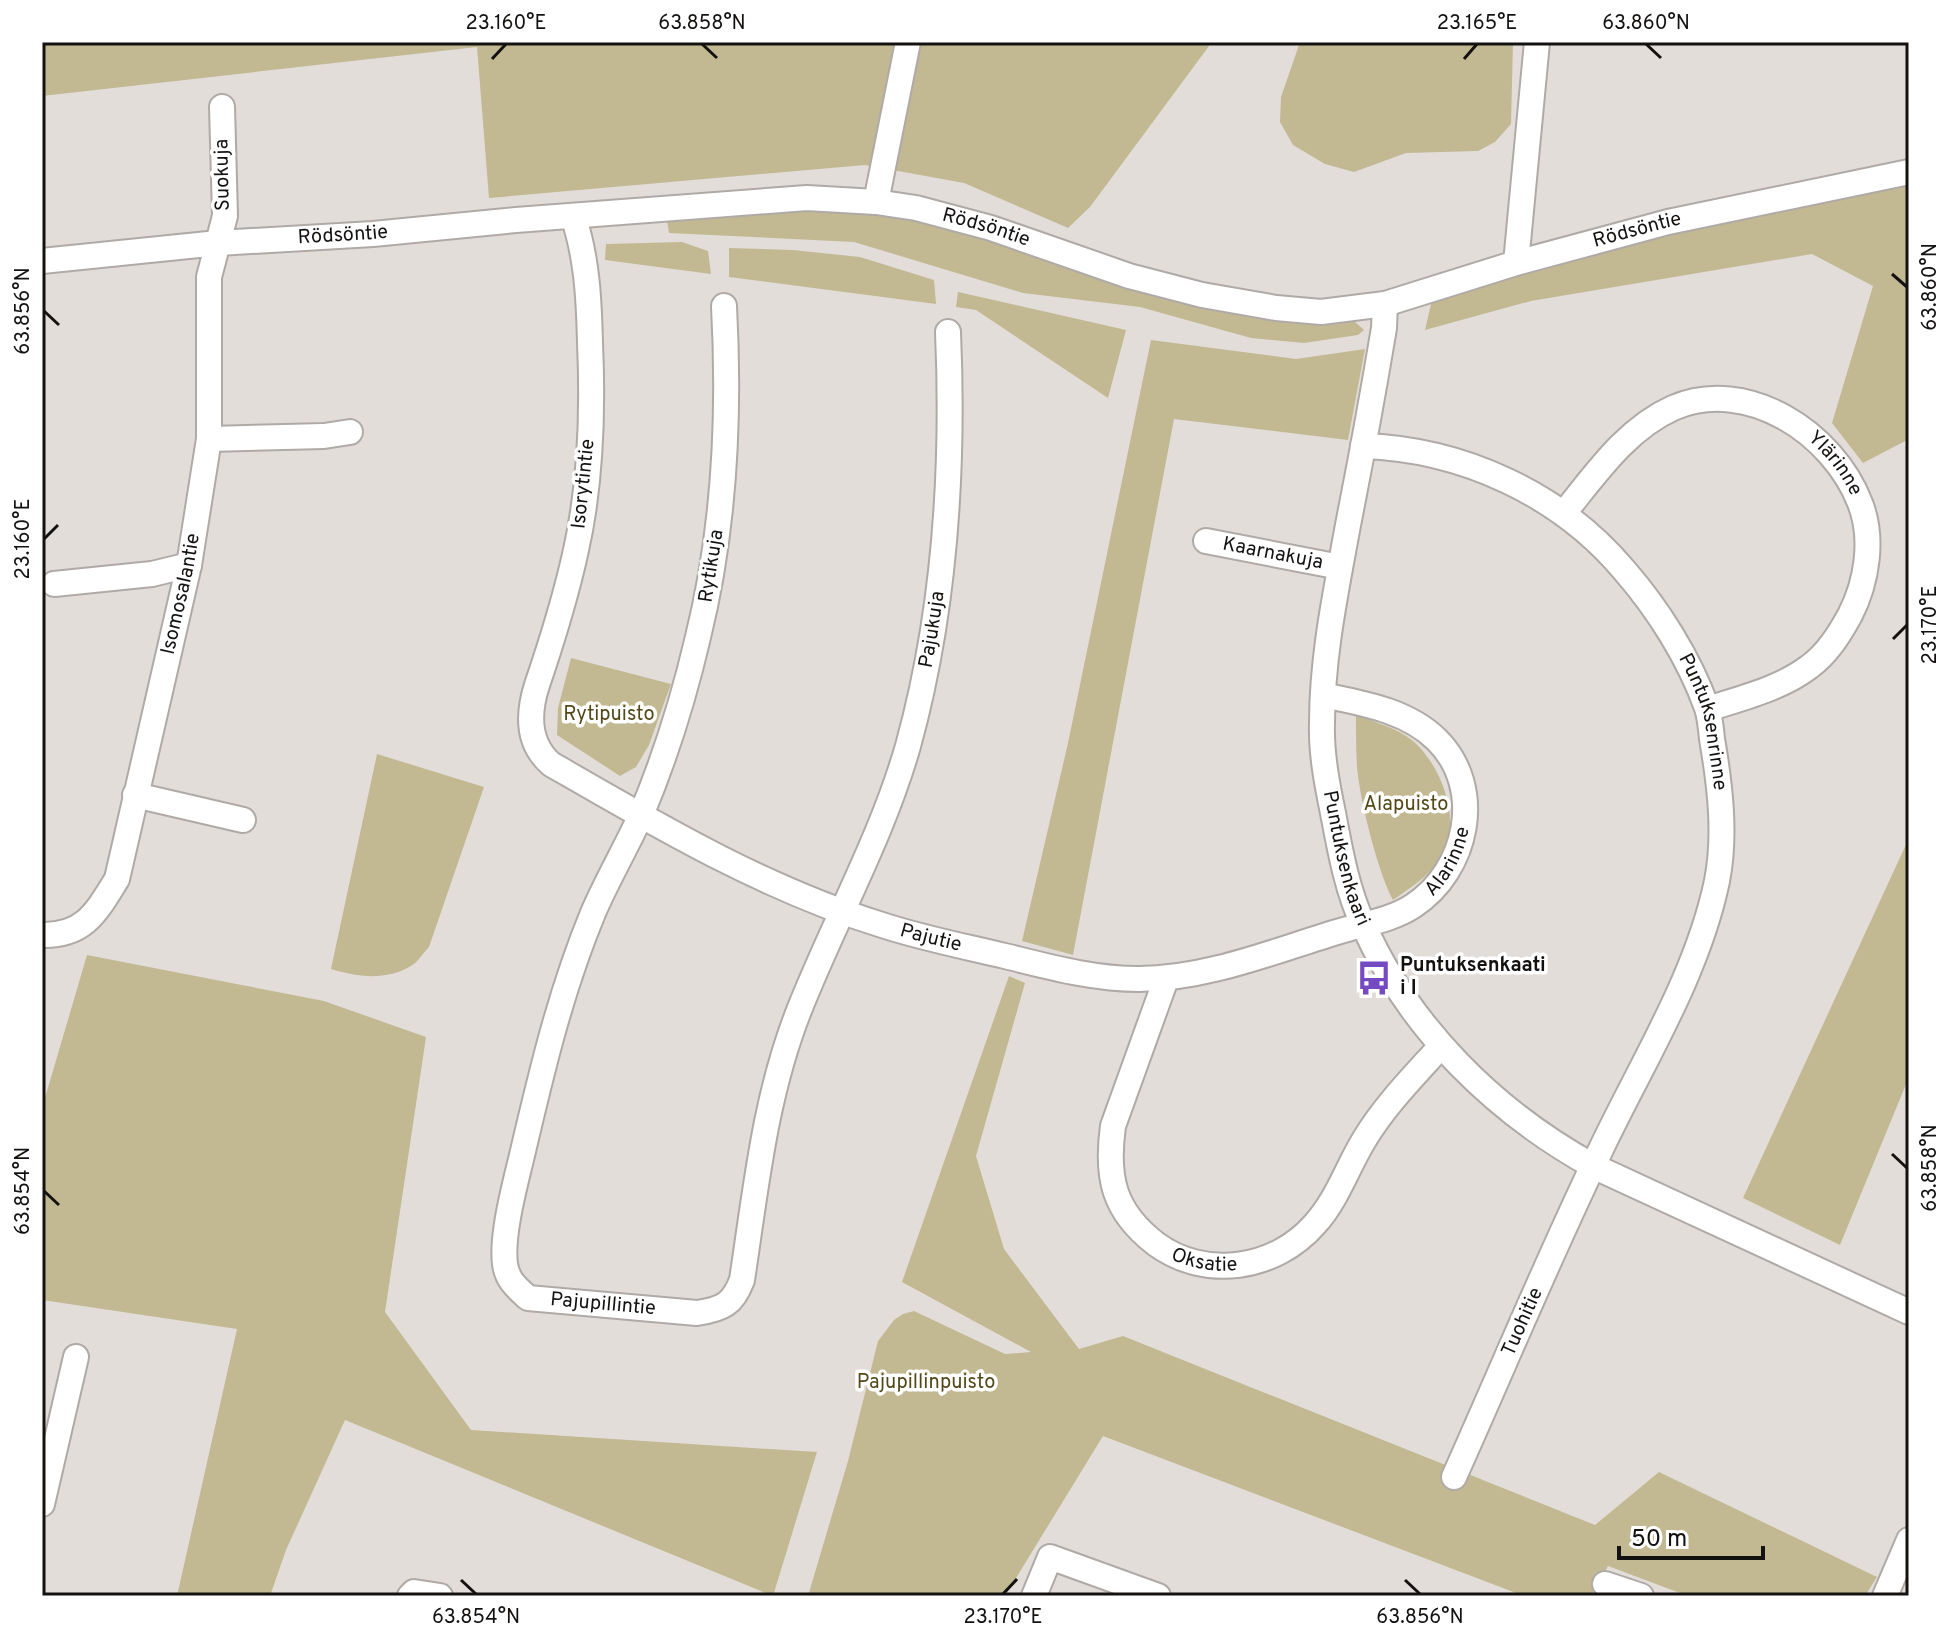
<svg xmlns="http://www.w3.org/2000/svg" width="1951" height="1638" font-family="Overpass,sans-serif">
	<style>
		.green { fill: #c2b992 }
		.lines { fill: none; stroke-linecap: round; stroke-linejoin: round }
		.minor-casing { stroke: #b0aaa7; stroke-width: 28 }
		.minor { stroke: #fff; stroke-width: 24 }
		.ticks { fill: none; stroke: #141211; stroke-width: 3 }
		.labels { text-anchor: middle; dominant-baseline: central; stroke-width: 7; stroke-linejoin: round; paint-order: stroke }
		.street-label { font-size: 20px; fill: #141211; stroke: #fff }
		.park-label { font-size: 20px; fill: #534818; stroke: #fff }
		.poi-label { font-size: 20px; font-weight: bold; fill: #141211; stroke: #fff; text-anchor: start }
		.neatline { fill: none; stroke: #141211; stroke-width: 3 }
		.ticks-label { font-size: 20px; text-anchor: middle; fill: #141211 }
	</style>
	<rect width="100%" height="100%" fill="#e3ddda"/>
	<!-- green -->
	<path class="green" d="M 42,42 L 1209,42 L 1209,46 L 1090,207 L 1068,228 L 964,183 L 865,165 L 489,198 L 477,47 L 42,96 Z
		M 1300,42 L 1513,42 L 1511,124 L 1495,142 L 1478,151 L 1406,153 L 1354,172 L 1325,164 L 1293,145 L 1280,122 L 1281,97 Z
		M 1909,186 L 1909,439 L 1863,463 L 1832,423 L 1873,286 L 1812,254 L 1531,301 L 1425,330 L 1432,300 L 1644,239 L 1805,202 Z
		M 808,210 C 832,211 857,210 881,213 C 972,226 1056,265 1143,291 C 1212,311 1282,323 1353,320 L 1364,330 L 1358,335 L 1304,343 L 1251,338 L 1140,307 L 1023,293 L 854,242 L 669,233 L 667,220 Z
		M 682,242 L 708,251 L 711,274 L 605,260 L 606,244 Z
		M 729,248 L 793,250 L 860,257 L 934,280 L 936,304 L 729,277 Z
		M 958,292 L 1126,330 L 1108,398 L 976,310 L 956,307 Z
		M 1151,340 L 1296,359 L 1365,349 L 1348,440 L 1174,419 L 1073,955 L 1022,941 L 1068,743 Z
		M 571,658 L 671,684 L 649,745 L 636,767 L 620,776 L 557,735 L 558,708 Z
		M 1356,715 C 1374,722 1398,728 1413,741 C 1442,766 1464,824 1440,859 C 1428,877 1410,888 1393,900 C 1378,873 1359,797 1357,766 C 1356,749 1356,732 1356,715 Z
		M 377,754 L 484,787 L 429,947 C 423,953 418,962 411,966 C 386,981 357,977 331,969 Z
		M 1909,838 L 1909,1077 L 1840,1245 L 1743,1198 Z
		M 87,955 L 324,1001 L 426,1037 L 385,1312 L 471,1430 L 817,1452 L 773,1596 L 345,1420 L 286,1550 L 270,1596 L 177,1596 L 237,1329 L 42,1300 L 42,1108 Z
		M 1009,976 L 1025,983 L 976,1156 L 1004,1249 L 1079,1349 L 1123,1336 L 1595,1525 L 1659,1472 L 1877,1577 L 1865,1596 L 1688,1596 L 1608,1566 L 1591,1596 L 1524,1596 L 1103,1436 L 1005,1596 L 808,1596 L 848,1461 L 878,1341 L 894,1320 L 903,1314 L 914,1311 L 1005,1354 L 1031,1352 L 902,1282 Z"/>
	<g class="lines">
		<!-- minor casing -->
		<g class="minor-casing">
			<g id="minor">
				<path d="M 876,202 L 908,42"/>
				<path id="s1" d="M 573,216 C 587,257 589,300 590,343 C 593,411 591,483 576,550 C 566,596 552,641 537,685 C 528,713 527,743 551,764 C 655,824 763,888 879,924 C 921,938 963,946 1005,956 C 1050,967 1093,979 1139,979 C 1206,979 1274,951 1337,932 C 1362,924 1390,921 1413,906 C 1468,870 1485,788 1437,740 C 1407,710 1361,703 1323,695"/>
				<path id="s2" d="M 42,261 L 218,243 L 373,234 L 516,220 L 807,198 L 876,202 L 916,208 L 991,228 L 1129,276 L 1202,295 L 1276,308 L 1321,312 L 1385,304 L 1516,263 L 1668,222 L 1909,172"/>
				<path d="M 1516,263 L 1537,42"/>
				<path id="s3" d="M 1385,304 L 1384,328 C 1373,394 1361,459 1348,525 C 1336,591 1322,656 1322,723 C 1321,753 1327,784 1333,813 C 1340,850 1347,890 1363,924 C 1409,1028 1495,1112 1593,1166 L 1909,1312"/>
				<path id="s4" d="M 724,306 C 730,417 725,528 698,637 C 684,697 665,758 641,815 C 626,848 607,880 593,913 C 561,990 542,1070 523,1151 C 516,1181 501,1234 505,1264 C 507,1280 517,1288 528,1298 L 697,1313 C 723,1309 733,1304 742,1280 C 756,1188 765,1095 800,1008 C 835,920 882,837 908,746 C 945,612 954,471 948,332"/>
				<path d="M 209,439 L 324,436 L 350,432"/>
				<path id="s5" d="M 1363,446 C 1462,449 1560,494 1624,570 C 1658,609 1689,658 1707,708 C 1710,717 1711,729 1712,739 C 1720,785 1726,835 1717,881 C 1697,976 1643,1061 1602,1147 C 1549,1256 1503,1368 1454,1477"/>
				<path id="s6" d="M 1564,513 C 1595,475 1626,429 1673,408 C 1747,376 1833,433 1860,503 C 1874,538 1867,582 1850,615 C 1839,635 1827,654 1809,667 C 1780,689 1741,698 1708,709"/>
				<path id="s7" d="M 1206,541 L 1340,567"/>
				<path d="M 54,584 L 152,574 L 189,565"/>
				<path d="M 135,795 L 243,820"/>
				<path id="s8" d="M 42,935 C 85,936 97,911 117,879 L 189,565 L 209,439 L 209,277 L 225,216 L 222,107"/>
				<path id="s9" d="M 1166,979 L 1113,1126 C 1106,1177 1113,1211 1156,1244 C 1205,1280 1275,1270 1315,1224 C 1337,1200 1347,1168 1364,1140 C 1385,1105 1414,1076 1441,1046"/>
				<path d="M 42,1504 L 76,1357"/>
				<path d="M 1605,1584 L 1641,1596"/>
				<path d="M 410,1596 L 414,1592 L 440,1596"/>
				<path d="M 1034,1596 L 1050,1557 L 1158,1596"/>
				<path d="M 1885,1596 L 1909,1540"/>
			</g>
		</g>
		<!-- minor -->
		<use href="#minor" class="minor"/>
	</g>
	<!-- ticks -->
	<path class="ticks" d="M 702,44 L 717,58M 1646,44 L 1661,58M 492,59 L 506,44M 1464,59 L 1477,44M 1892,274 L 1907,287M 44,311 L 59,325M 44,539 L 58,525M 1893,639 L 1907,625M 1892,1154 L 1907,1168M 44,1191 L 59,1205M 461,1580 L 476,1594M 1405,1580 L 1420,1594M 1003,1594 L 1017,1579"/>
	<!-- icons -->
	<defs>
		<g id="bus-bare" transform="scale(2.76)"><path d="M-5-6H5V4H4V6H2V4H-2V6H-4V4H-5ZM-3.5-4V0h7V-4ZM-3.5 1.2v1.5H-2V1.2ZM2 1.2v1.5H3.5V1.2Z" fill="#734ac2" stroke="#fff" stroke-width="2.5" paint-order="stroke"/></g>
	</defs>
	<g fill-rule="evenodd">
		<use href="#bus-bare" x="1374" y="978"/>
	</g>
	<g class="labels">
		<!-- street labels -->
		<g class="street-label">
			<text transform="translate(223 175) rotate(-91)">Suokuja</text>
			<text stroke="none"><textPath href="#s2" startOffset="950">Rödsöntie</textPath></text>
			<text stroke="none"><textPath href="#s2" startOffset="1624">Rödsöntie</textPath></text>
			<text stroke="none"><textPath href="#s2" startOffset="302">Rödsöntie</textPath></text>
			<text stroke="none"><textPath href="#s6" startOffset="338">Ylärinne</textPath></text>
			<text transform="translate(584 484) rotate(-84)">Isorytintie</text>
			<text stroke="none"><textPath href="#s7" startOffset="68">Kaarnakuja</textPath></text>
			<text transform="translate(712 566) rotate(-81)">Rytikuja</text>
			<text stroke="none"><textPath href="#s8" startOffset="392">Isomosalantie</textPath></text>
			<text stroke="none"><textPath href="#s4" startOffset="1946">Pajukuja</textPath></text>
			<text stroke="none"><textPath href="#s5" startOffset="472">Puntuksenrinne</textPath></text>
			<text stroke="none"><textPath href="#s3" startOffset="562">Puntuksenkaari</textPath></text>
			<text stroke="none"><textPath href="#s1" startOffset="1538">Alarinne</textPath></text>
			<text stroke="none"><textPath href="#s1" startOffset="982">Pajutie</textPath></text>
			<text stroke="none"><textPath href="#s9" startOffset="342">Oksatie</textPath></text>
			<text stroke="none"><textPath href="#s4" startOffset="1110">Pajupillintie</textPath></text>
			<text transform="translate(1523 1322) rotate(-66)">Tuohitie</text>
		</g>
		<!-- park labels -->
		<g class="park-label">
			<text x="609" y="715">Rytipuisto</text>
			<text x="1406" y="805">Alapuisto</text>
			<text x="926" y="1383">Pajupillinpuisto</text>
		</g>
		<!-- poi labels -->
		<g class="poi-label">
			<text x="1400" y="966">Puntuksenkaati<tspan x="1400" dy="23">i I</tspan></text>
		</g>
	</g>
	<!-- border -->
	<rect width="1951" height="1638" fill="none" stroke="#ffffff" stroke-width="88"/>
	<!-- scale -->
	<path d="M1619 1546v12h144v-12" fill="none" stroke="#141211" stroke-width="4"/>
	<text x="1631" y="1546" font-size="24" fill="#141211" stroke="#ffffff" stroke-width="6" paint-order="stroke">50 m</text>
	<rect x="44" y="44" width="1863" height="1550" class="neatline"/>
	<g class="ticks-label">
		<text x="506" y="29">23.160°E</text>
		<text x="702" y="29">63.858°N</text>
		<text x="1477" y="29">23.165°E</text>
		<text x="1646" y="29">63.860°N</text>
		<text transform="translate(1929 287) rotate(-90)" y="7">63.860°N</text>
		<text transform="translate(22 311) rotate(-90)" y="7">63.856°N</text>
		<text transform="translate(22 539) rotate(-90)" y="7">23.160°E</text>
		<text transform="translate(1929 625) rotate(-90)" y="7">23.170°E</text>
		<text transform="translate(1929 1168) rotate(-90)" y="7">63.858°N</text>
		<text transform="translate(22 1191) rotate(-90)" y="7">63.854°N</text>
		<text x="476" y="1623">63.854°N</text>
		<text x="1003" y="1623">23.170°E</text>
		<text x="1420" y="1623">63.856°N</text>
	</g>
</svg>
